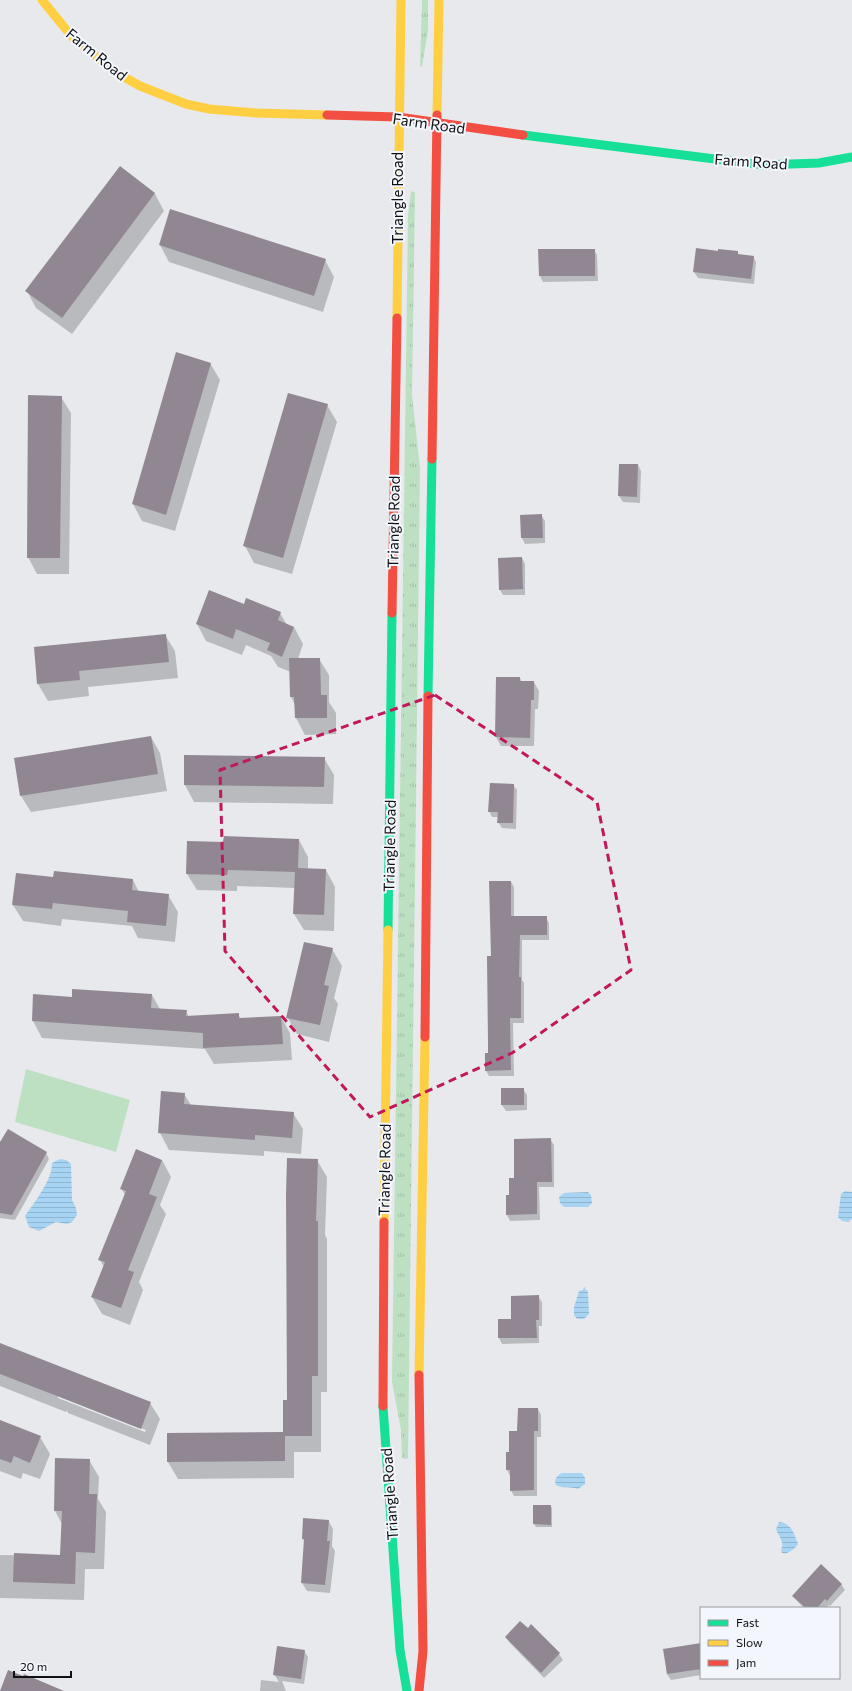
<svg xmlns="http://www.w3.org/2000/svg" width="852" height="1691" font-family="Commissioner,sans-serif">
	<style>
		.grass { fill: url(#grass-tufts) }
		.pitch { fill: #bde0c3 }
		.water { fill: url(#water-rules) }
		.shadow { fill: #0003; fill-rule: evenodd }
		.building { fill: #918793 }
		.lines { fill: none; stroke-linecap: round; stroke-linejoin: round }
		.fast { stroke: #16e098; stroke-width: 9 }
		.slow { stroke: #ffcf43; stroke-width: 9 }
		.jam { stroke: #f24e42; stroke-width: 9 }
		.marked { fill: none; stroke: #c2185b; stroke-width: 3; stroke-dasharray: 8 5; stroke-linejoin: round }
		.labels { text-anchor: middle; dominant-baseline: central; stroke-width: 4; stroke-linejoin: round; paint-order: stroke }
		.street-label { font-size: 15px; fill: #0f1012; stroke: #f3f6fc }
	</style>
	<defs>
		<pattern id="grass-tufts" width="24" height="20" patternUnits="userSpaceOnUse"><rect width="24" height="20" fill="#bde0c3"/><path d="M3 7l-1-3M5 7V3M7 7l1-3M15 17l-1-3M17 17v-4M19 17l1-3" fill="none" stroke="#a1bfa6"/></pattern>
		<pattern id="water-rules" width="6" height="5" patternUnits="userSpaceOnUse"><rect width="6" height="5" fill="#a8d4f3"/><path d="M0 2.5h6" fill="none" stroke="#8fb5cf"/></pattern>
	</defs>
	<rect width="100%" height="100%" fill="#e7e9ed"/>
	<!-- grass -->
	<path class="grass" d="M 422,0 L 428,0 L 428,30 L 422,67 L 420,66 Z
		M 413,191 L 415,193 L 412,395 L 420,468 L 408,1455 L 408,1458 L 405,1459 L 402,1458 L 401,1430 L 392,1382 L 408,216 L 411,192 Z"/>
	<!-- pitch -->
	<path class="pitch" d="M 26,1069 L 130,1100 L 116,1152 L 15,1122 Z"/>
	<!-- water -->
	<path class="water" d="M 60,1159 L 66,1160 L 71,1164 L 72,1200 L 76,1208 L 77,1215 L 72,1222 L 67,1224 L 56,1222 L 39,1231 L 29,1227 L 25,1216 C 34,1203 53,1179 52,1163 Z
		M 845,1191 L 852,1192 L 852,1219 L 848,1222 L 842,1221 L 838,1217 L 841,1194 Z
		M 588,1192 L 591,1195 L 592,1203 L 588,1207 L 564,1207 L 560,1203 L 559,1197 L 564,1193 Z
		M 584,1287 L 588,1292 L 589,1314 L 584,1319 L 577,1319 L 574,1315 L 574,1307 L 579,1291 L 583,1290 Z
		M 562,1473 L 582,1473 L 585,1478 L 585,1484 L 578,1489 C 572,1486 563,1489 556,1485 C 554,1480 556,1476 562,1473 Z
		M 779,1522 C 792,1523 794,1534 798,1544 C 795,1549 787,1555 782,1553 L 781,1550 C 785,1541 778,1536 776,1529 Z"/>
	<!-- shadow -->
	<path class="shadow" d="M 120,167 L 155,194 L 164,211 L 72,334 L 36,308 L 27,291 Z
		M 160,245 L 325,260 L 334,277 L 323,312 L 169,262 Z
		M 539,250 L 594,250 L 597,255 L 598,281 L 543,282 L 540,276 Z
		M 719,252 L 737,252 L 739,255 L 753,256 L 756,262 L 754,284 L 698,278 L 694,272 Z
		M 210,363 L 220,380 L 175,531 L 142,521 L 133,504 Z
		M 61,397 L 71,413 L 69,574 L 37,574 L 28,557 Z
		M 327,405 L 337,422 L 292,574 L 254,563 L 245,546 Z
		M 620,465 L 638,465 L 641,471 L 640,503 L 623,502 L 619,496 Z
		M 541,515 L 545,521 L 545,543 L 525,544 L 522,538 L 521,516 Z
		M 522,558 L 525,564 L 525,595 L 503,595 L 500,590 Z
		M 244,605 L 280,613 L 287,625 L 294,627 L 303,644 L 298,659 L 319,659 L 329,675 L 329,702 L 336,713 L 336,734 L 305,735 L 296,718 L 295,705 L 291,697 L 291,672 L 278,667 L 271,656 L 246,645 L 242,655 L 206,641 L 197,624 Z
		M 165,635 L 175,651 L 178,678 L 88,687 L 89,696 L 48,701 L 38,684 L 35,647 Z
		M 520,678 L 522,682 L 534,682 L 539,691 L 538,709 L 535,709 L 534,746 L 501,746 L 496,737 Z
		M 151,737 L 160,753 L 167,791 L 31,812 L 21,796 Z
		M 324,758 L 334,775 L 333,804 L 194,802 L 185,785 Z
		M 513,785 L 517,790 L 516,829 L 502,828 L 498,822 L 499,817 L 492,817 L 489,811 Z
		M 299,840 L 308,857 L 308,869 L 326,870 L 335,887 L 334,931 L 304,930 L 294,914 L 295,888 L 237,886 L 237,891 L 197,890 L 187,874 L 224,843 Z
		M 54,878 L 133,880 L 139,892 L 168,895 L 178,912 L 175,942 L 138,938 L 132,926 L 62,919 L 61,926 L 23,921 L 13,905 Z
		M 511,882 L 514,887 L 514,917 L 546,917 L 549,923 L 549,940 L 522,940 L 522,980 L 524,983 L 524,1023 L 513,1023 L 514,1076 L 489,1076 L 486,1071 L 489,1054 L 492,957 Z
		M 332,949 L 342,966 L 334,998 L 338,1004 L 329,1042 L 297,1034 L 288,1018 Z
		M 34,995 L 73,998 L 152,995 L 160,1009 L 186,1011 L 189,1017 L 238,1014 L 241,1019 L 281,1017 L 290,1033 L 292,1060 L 214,1064 L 205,1049 L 42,1038 L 33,1021 Z
		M 502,1089 L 523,1089 L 527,1095 L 527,1110 L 506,1111 L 502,1105 Z
		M 184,1094 L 191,1105 L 293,1113 L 303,1129 L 301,1154 L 264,1151 L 264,1156 L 169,1150 L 160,1133 Z
		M 550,1139 L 554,1145 L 554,1187 L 539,1187 L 540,1220 L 510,1221 L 507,1215 L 515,1179 Z
		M 0,1144 L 46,1153 L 49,1159 L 15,1220 L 0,1218 Z
		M 162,1160 L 171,1177 L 160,1205 L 166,1214 L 139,1282 L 143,1290 L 130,1325 L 102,1314 L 92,1297 L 104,1267 L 100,1260 L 125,1195 L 121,1188 Z
		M 317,1160 L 327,1177 L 325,1235 L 327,1239 L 327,1392 L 321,1392 L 321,1452 L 294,1452 L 294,1478 L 178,1479 L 168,1462 L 168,1434 L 284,1433 Z
		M 538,1296 L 542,1302 L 542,1326 L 539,1326 L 539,1343 L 502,1344 L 499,1338 L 512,1320 Z
		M 0,1344 L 150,1403 L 160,1419 L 150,1445 L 68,1413 L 67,1410 L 66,1412 L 0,1386 ZM 58,1395 L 146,1430 L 145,1432 L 58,1398 Z
		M 538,1409 L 541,1415 L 541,1437 L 537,1437 L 537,1496 L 514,1496 L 511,1490 L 510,1476 L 507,1470 L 507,1453 L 510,1453 L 518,1432 Z
		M 0,1422 L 40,1437 L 50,1454 L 40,1479 L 23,1473 L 21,1479 L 0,1471 Z
		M 89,1460 L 99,1477 L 98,1499 L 106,1512 L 104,1569 L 85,1569 L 84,1600 L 0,1598 L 0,1555 L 61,1556 L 62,1524 L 55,1511 Z
		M 534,1506 L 551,1506 L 552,1509 L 552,1527 L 536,1527 L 534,1524 Z
		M 328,1520 L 333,1529 L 332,1546 L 335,1551 L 330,1593 L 307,1591 L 302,1583 L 305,1543 L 303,1539 Z
		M 841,1584 L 845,1590 L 830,1606 L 829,1605 L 826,1608 L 804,1608 L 797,1601 L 794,1596 Z
		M 531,1626 L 559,1654 L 563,1660 L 544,1678 L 509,1642 L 506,1637 L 528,1630 Z
		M 701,1647 L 701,1675 L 671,1680 L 667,1674 L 664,1650 Z
		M 304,1651 L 308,1657 L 304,1684 L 282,1681 L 286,1691 L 260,1691 L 261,1680 L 279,1682 L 274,1674 Z"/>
	<!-- building -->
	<path class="building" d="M 120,166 L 155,193 L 62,318 L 25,291 Z
		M 170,209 L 326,259 L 314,296 L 159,245 Z
		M 696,248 L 718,251 L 718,249 L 738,251 L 738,254 L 754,256 L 751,279 L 693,272 Z
		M 538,249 L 595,249 L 595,276 L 539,276 Z
		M 176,352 L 211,363 L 166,515 L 132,504 Z
		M 288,393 L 328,404 L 283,558 L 243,546 Z
		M 28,395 L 62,396 L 60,558 L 27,558 Z
		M 619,464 L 638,464 L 637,497 L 618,496 Z
		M 542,514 L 543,538 L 521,538 L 520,515 Z
		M 522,557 L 523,589 L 499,590 L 498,558 Z
		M 209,590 L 244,604 L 246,598 L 281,612 L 278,620 L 294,627 L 282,657 L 267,650 L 270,643 L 236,629 L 233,639 L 196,624 Z
		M 166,634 L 169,662 L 79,671 L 80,680 L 37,684 L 34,647 Z
		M 289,658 L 320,658 L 321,695 L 327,695 L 327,718 L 295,718 L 294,697 L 290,697 Z
		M 496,677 L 520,677 L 520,681 L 534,681 L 534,700 L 531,700 L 530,738 L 495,737 Z
		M 151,736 L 158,774 L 20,796 L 14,758 Z
		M 184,755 L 325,757 L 324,787 L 184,785 Z
		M 490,783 L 514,784 L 513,823 L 497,823 L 498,812 L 488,812 Z
		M 224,836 L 299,839 L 298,868 L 326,869 L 324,915 L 293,914 L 295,872 L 228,870 L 227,875 L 186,874 L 187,841 L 223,842 Z
		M 54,871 L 133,879 L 132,890 L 169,894 L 166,926 L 127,922 L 128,911 L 53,903 L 52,909 L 12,905 L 16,873 L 53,877 Z
		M 489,881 L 511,881 L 511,916 L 547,916 L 547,935 L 520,935 L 519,977 L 521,977 L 521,1018 L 510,1018 L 511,1070 L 485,1071 L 485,1053 L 488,1053 L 488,1043 L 487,956 L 491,956 Z
		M 304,942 L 333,948 L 324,985 L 329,986 L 320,1025 L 286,1018 Z
		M 72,989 L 152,994 L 151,1008 L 187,1010 L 186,1016 L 239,1013 L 239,1018 L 281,1016 L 283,1044 L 203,1048 L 203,1033 L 32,1021 L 33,994 L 72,997 Z
		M 501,1088 L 524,1088 L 524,1105 L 501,1105 Z
		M 161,1091 L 185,1093 L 184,1104 L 294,1112 L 292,1138 L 255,1135 L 255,1140 L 158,1133 Z
		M 8,1129 L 47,1152 L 12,1215 L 0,1213 L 0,1142 Z
		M 551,1138 L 552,1182 L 537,1182 L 537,1214 L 506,1215 L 506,1195 L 509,1195 L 509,1178 L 514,1178 L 514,1139 Z
		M 136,1149 L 162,1160 L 149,1194 L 157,1197 L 128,1270 L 134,1272 L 121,1308 L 91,1297 L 105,1262 L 98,1260 L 126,1191 L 120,1189 Z
		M 287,1158 L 318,1159 L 316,1221 L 318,1221 L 318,1376 L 312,1376 L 312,1436 L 285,1436 L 285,1461 L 167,1462 L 167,1433 L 283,1432 L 283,1400 L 287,1400 L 286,1194 Z
		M 539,1295 L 539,1320 L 536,1320 L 537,1338 L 498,1338 L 498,1319 L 511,1319 L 511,1296 Z
		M 0,1343 L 151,1402 L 141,1429 L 57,1396 L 57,1394 L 57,1396 L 0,1374 Z
		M 518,1408 L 538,1408 L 538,1431 L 534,1431 L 534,1490 L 510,1491 L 510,1470 L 506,1470 L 506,1452 L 509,1452 L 509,1431 L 517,1431 Z
		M 0,1420 L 41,1436 L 30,1463 L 14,1456 L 11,1463 L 0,1459 Z
		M 55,1458 L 90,1459 L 89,1494 L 97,1494 L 95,1553 L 76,1552 L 75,1584 L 13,1582 L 14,1553 L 60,1555 L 62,1511 L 54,1511 Z
		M 533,1505 L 551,1505 L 551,1525 L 533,1524 Z
		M 303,1518 L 329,1520 L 327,1541 L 330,1541 L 325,1585 L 301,1583 L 304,1539 L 302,1539 Z
		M 821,1564 L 842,1584 L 827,1601 L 825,1599 L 817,1608 L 806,1608 L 792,1596 Z
		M 520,1621 L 528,1628 L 531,1624 L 560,1653 L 541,1673 L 505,1637 Z
		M 701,1643 L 701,1669 L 667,1674 L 663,1649 Z
		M 277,1646 L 305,1650 L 301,1679 L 273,1675 Z
		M 8,1670 L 23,1676 L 24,1674 L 64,1691 L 0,1691 Z"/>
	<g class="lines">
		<!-- fast -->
		<path class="fast" d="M 523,135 L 763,165 L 819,163 L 852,157
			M 428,696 L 432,459
			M 388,930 L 392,613
			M 383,1406 L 400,1650 L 407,1691"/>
		<!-- slow -->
		<path class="slow" d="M 42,0 L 73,38 L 117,73 L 140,86 L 186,104 L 209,109 L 257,113 L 327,115
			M 437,115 L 439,0
			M 397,318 L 401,0
			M 384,1222 L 388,930
			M 419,1375 L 425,1037"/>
		<!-- jam -->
		<path class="jam" d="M 327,115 L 398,117 L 523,135
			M 432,459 L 437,115
			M 392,613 L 397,318
			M 425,1037 L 428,696
			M 419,1375 L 423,1651 L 419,1691
			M 383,1406 L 384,1222"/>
	</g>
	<!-- marked area -->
	<path class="marked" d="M 435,695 L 597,802 L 631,970 L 512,1053 L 370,1117 L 225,951 L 220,770 Z"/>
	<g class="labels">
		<!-- street labels -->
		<g class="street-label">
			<text transform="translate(97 54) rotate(39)">Farm Road</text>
			<text transform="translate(429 123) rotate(8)">Farm Road</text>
			<text transform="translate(751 161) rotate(4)">Farm Road</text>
			<text transform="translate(397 198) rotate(-90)">Triangle Road</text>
			<text transform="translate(393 522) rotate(-89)">Triangle Road</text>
			<text transform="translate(389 846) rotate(-89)">Triangle Road</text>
			<text transform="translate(384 1170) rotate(-89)">Triangle Road</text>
			<text transform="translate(389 1494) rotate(-94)">Triangle Road</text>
		</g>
	</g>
	<!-- legend -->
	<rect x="700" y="1607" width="140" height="72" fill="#f3f6fc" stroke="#989a9e"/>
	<rect x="708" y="1620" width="20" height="6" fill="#16e098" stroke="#989a9e"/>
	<text x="736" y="1627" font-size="12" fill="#0f1012">Fast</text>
	<rect x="708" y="1640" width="20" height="6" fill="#ffcf43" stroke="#989a9e"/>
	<text x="736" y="1647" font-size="12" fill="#0f1012">Slow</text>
	<rect x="708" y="1660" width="20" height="6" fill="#f24e42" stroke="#989a9e"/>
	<text x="736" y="1667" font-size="12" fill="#0f1012">Jam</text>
	<!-- scale -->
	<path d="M14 1671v6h57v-6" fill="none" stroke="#0f1012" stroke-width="2"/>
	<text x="20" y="1671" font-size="12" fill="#0f1012" stroke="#f3f6fc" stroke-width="3" paint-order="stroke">20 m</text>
</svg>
